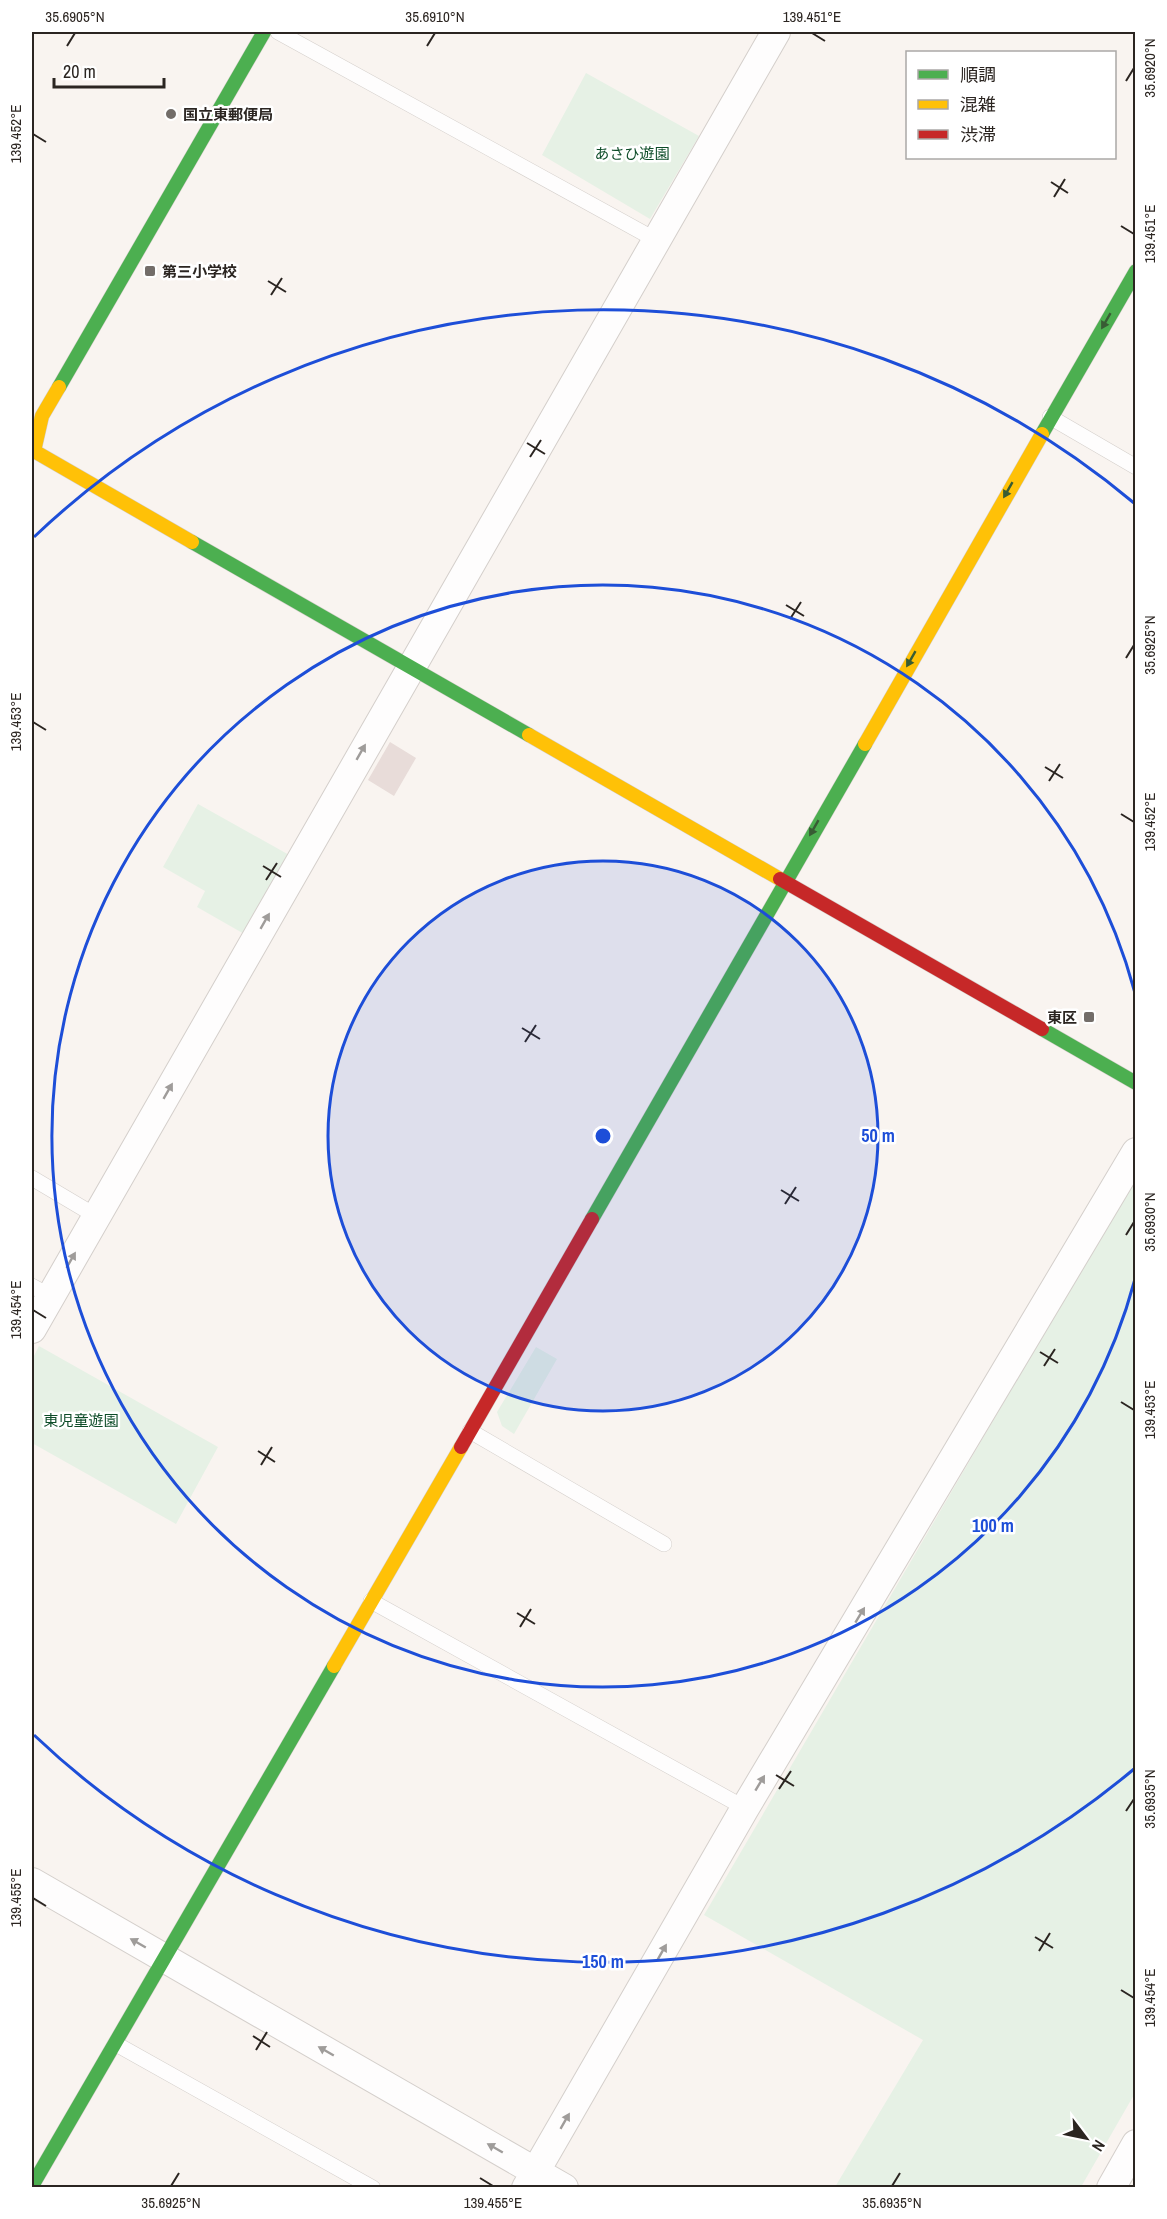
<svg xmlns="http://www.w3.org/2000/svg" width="1167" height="2219" font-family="'Archivo Narrow','Noto Sans JP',sans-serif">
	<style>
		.green { fill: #e6f1e5 }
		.building { fill: #e8dcd9 }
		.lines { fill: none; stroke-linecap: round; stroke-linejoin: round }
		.lane-casing { stroke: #d4cfcb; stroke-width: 16 }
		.street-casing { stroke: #d4cfcb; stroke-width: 30 }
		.fast-casing { stroke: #d4cfcb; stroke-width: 15 }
		.slow-casing { stroke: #d4cfcb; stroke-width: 15 }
		.jam-casing { stroke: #d4cfcb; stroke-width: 15 }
		.lane { stroke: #fefdfd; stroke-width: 15 }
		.street { stroke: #fefdfd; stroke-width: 28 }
		.fast { stroke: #4caf50; stroke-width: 14 }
		.slow { stroke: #ffc107; stroke-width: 14 }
		.jam { stroke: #c62828; stroke-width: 14 }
		.oneway { fill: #385c34 }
		.oneway2 { fill: #9f9c9a }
		.ticks { fill: none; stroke: #2b2521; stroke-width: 2 }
		.ring { fill: none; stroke: #1d4ed8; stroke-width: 3 }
		.poi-dot { fill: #736d69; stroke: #fff; stroke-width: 2 }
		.labels { text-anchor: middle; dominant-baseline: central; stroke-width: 5; stroke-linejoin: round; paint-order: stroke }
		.poi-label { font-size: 15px; font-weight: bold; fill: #2b2521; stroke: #fff; text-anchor: start }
		.park-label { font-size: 15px; fill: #0d4c28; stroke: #fff }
		.centre { fill: #1d4ed8; stroke: #fff; stroke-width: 3 }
		.ring-label { font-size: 18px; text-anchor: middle; font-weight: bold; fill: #1d4ed8; stroke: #fff; stroke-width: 5; stroke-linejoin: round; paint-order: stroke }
		.neatline { fill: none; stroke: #2b2521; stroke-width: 2 }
		.ticks-label { font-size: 15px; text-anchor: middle; fill: #2b2521 }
	</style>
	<rect width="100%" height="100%" fill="#f9f4f0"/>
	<!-- green -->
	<path class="green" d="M 586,73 L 699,136 L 650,219 L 542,155 Z
		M 198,804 L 291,856 L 246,935 L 197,907 L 205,891 L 163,867 Z
		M 1135,1178 L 1135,2093 L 1081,2187 L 835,2187 L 923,2040 L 704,1915 Z
		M 39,1346 L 218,1447 L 176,1524 L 32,1443 L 32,1360 Z
		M 536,1347 L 557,1359 L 514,1434 L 502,1426 L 497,1412 Z"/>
	<!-- building -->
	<path class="building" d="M 390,742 L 416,758 L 394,796 L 368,780 Z"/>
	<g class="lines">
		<!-- lane casing -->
		<g class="lane-casing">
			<path id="lane" d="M 278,32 L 656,240
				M 1050,417 L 1136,467
				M 32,1178 L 96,1216
				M 32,1286 L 50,1296
				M 470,1431 L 664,1544
				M 371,1601 L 745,1808
				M 116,2044 L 373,2188"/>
		</g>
		<!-- street casing -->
		<g class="street-casing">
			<path id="street" d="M 32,1329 L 776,32
				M 32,1882 L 564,2188
				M 526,2188 L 745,1808 L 1136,1152
				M 1111,2188 L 1136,2144"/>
		</g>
		<!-- fast casing -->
		<g class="fast-casing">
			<path id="fast" d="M 59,387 L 264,32
				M 1042,434 L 1136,271
				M 192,542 L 529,735
				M 1042,1029 L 1136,1083
				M 592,1219 L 865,744
				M 32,2186 L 334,1666"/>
		</g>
		<!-- slow casing -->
		<g class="slow-casing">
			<path id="slow" d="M 59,387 L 42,416 L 34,451 L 192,542
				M 529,735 L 780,879
				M 865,744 L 1042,434
				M 334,1666 L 461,1447"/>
		</g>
		<!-- jam casing -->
		<g class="jam-casing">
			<path id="jam" d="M 780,879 L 1042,1029
				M 461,1447 L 592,1219"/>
		</g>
		<!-- lane -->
		<use href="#lane" class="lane"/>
		<!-- street -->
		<use href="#street" class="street"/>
		<!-- fast -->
		<use href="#fast" class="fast"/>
		<!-- slow -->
		<use href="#slow" class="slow"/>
		<!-- jam -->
		<use href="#jam" class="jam"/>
	</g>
	<!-- one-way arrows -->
	<defs><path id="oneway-solid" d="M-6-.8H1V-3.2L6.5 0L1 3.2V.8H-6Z" transform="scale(1.5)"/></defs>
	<g class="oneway">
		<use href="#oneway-solid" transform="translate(1106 321) rotate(120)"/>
		<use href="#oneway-solid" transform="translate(1008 490) rotate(120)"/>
		<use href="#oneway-solid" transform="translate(911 659) rotate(120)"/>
		<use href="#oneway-solid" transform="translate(814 828) rotate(120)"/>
	</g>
	<g class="oneway2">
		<use href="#oneway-solid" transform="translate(361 752) rotate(-60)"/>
		<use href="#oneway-solid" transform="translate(265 921) rotate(-60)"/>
		<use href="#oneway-solid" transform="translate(168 1091) rotate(-60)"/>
		<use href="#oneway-solid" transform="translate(71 1260) rotate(-60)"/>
		<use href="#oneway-solid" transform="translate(860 1615) rotate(-59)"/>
		<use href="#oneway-solid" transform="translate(760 1783) rotate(-59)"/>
		<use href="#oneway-solid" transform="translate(138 1943) rotate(-150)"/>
		<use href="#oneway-solid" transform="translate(662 1952) rotate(-60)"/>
		<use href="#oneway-solid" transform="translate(326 2051) rotate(-150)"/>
		<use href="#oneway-solid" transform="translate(565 2121) rotate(-60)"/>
		<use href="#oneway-solid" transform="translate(495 2148) rotate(-150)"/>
	</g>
	<!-- ticks -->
	<path class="ticks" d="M 812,33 L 825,41M 67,46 L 75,33M 427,46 L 435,33M 1126,81 L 1134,68M 33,134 L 46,142M 1051,182 L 1068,193M 1054,197 L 1065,179M 1121,226 L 1134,234M 268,281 L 286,292M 271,295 L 282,278M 527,443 L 545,454M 530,457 L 541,440M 786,605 L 804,616M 790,619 L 801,602M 1126,658 L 1134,645M 33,722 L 46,730M 1045,767 L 1063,778M 1049,781 L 1060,764M 1121,814 L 1134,822M 263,866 L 281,877M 266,880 L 277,863M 522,1028 L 540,1039M 525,1042 L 536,1025M 781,1190 L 799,1201M 785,1204 L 796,1187M 1126,1235 L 1134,1222M 33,1310 L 46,1318M 1040,1352 L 1058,1363M 1044,1366 L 1055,1349M 1121,1402 L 1134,1410M 258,1451 L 275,1462M 261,1465 L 272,1447M 517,1613 L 535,1624M 520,1627 L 531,1609M 776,1775 L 794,1786M 779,1789 L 791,1771M 1126,1811 L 1134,1799M 33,1898 L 46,1906M 1035,1937 L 1053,1948M 1039,1951 L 1050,1933M 1121,1990 L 1134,1998M 253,2036 L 270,2047M 256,2050 L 267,2032M 480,2178 L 493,2186M 171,2186 L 179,2173M 892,2186 L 900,2173"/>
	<!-- distance rings -->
	<circle cx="603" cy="1136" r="275" fill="#1d4ed8" fill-opacity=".12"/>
	<g class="ring">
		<circle cx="603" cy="1136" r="275"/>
		<path d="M1135 1279A551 551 0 1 1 1135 993"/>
		<path d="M1134 1769A826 826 0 0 1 34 1735M34 537A826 826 0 0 1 1134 503"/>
	</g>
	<!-- markers -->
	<g class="poi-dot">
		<circle cx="171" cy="114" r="6"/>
		<rect x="144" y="265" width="12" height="12" rx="3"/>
		<rect x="1083" y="1011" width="12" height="12" rx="3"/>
	</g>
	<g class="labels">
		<!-- poi labels -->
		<g class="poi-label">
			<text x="183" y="114">国立東郵便局</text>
			<text x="162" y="271">第三小学校</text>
			<text x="1077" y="1017" text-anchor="end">東区</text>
		</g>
		<!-- park labels -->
		<g class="park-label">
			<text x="632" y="153">あさひ遊園</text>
			<text x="81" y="1420">東児童遊園</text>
		</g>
	</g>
	<circle cx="603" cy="1136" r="9" class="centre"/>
	<g class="ring-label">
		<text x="878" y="1142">50 m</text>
		<text x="993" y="1532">100 m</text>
		<text x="603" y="1968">150 m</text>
	</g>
	<!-- border -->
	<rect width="1167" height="2219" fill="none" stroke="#ffffff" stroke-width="66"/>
	<!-- legend -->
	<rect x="906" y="51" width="210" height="108" fill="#ffffff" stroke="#aaa8a6" stroke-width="1.5"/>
	<rect x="918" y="70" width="30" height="9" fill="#4caf50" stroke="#aaa8a6" stroke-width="1.5"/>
	<text x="960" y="81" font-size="18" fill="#2b2521">順調</text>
	<rect x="918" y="100" width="30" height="9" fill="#ffc107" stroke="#aaa8a6" stroke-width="1.5"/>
	<text x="960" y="111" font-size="18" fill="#2b2521">混雑</text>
	<rect x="918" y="130" width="30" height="9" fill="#c62828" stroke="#aaa8a6" stroke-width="1.5"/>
	<text x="960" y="141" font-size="18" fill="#2b2521">渋滞</text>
	<!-- north arrow -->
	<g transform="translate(1086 2138) rotate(122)" stroke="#ffffff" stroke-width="4.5" paint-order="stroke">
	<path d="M0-4.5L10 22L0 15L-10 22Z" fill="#2b2521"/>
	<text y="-9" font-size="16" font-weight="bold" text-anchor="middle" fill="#2b2521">N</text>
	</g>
	<!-- scale -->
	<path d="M54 78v9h110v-9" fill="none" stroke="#2b2521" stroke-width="3"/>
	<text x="63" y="78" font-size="18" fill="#2b2521" stroke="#ffffff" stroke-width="4.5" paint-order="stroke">20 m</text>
	<rect x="33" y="33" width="1101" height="2153" class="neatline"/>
	<g class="ticks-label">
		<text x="75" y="22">35.6905°N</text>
		<text x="435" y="22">35.6910°N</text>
		<text x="812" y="22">139.451°E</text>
		<text transform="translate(1150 68) rotate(-90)" y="5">35.6920°N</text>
		<text transform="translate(16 134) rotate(-90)" y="5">139.452°E</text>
		<text transform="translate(1150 234) rotate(-90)" y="5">139.451°E</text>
		<text transform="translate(1150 645) rotate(-90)" y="5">35.6925°N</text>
		<text transform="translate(16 722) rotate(-90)" y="5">139.453°E</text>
		<text transform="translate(1150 822) rotate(-90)" y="5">139.452°E</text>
		<text transform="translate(1150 1222) rotate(-90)" y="5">35.6930°N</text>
		<text transform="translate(16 1310) rotate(-90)" y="5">139.454°E</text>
		<text transform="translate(1150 1410) rotate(-90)" y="5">139.453°E</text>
		<text transform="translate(1150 1799) rotate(-90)" y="5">35.6935°N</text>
		<text transform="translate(16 1898) rotate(-90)" y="5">139.455°E</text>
		<text transform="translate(1150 1998) rotate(-90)" y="5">139.454°E</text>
		<text x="171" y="2208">35.6925°N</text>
		<text x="493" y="2208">139.455°E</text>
		<text x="892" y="2208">35.6935°N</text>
	</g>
</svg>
